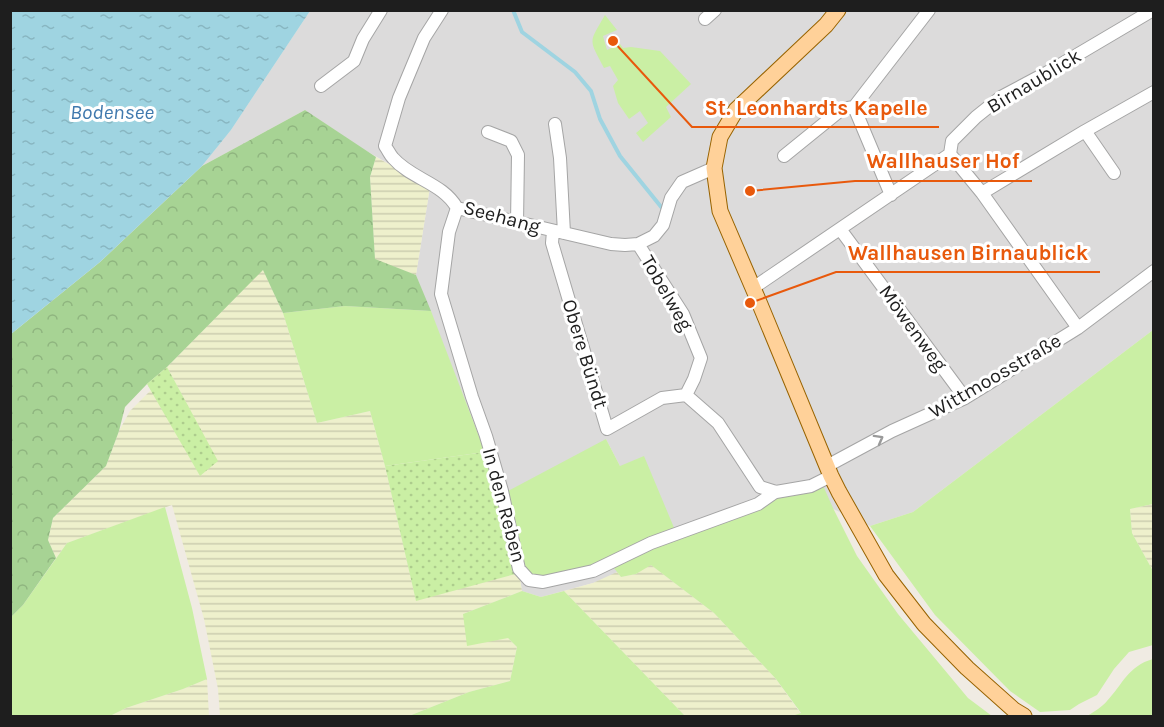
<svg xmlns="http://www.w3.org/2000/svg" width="1164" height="727" font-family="Karla,sans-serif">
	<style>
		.residential { fill: #dcdbdb; fill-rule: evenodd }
		.farmland { fill: url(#farmland-rules) }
		.grass { fill: #caefa4 }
		.forest { fill: url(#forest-crowns) }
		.garden { fill: url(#garden-dots) }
		.water { fill: url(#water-ripples) }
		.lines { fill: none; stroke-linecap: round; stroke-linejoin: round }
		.stream { stroke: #9fd4e1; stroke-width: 4 }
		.minor-casing { stroke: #a5a5a5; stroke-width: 14 }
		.major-casing { stroke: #986300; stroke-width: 17 }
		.minor { stroke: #fff; stroke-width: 12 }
		.major { stroke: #ffd199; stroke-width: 15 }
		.oneway { stroke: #9a9a9a }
		.labels { text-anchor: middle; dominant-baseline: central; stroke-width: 6; stroke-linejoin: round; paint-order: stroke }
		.street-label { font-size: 20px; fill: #1e1e1e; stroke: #fff }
		.water-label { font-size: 21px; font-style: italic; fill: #4079ae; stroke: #fff }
		.leader { fill: none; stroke: #e8590c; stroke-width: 2 }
		.callout-dot { fill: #e8590c; stroke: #fff; stroke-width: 2 }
		.callout-label { font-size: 21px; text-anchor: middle; font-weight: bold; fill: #e8590c; stroke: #fff; stroke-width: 6; stroke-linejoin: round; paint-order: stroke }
	</style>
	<defs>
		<pattern id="farmland-rules" width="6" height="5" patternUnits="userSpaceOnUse" patternTransform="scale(1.5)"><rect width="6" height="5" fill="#eef0cc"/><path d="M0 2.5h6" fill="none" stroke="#cccdaf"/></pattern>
		<pattern id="forest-crowns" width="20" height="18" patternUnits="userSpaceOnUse" patternTransform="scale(1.5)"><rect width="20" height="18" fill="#a7d394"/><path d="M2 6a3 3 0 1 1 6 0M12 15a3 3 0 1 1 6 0" fill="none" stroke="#8fb57f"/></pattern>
		<pattern id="garden-dots" width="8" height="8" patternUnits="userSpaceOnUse" patternTransform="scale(1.5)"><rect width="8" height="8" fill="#caefa4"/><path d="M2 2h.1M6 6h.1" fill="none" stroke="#adcc8d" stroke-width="1.8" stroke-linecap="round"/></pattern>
		<pattern id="water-ripples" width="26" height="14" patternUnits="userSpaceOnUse" patternTransform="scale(1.5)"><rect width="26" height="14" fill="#9fd4e1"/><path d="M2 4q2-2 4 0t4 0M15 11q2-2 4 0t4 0" fill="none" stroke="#88b6c1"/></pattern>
	</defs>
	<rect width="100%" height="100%" fill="#f0ebe3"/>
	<!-- residential -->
	<path class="residential" d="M 310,11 L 1153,11 L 1153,330 L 913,512 L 870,526 L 814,500 L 593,583 L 541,597 L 522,591 L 519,573 L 485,452 L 416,275 L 430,187 L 363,149 L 305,110 L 202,166 L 231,130 ZM 606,439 L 620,466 L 544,578 Z"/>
	<!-- farmland -->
	<path class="farmland" d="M 376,157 L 430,187 L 416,275 L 375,260 L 370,177 Z
		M 263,269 L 283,313 L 317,423 L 370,411 L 385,466 L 416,600 L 519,573 L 522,591 L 463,614 L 508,638 L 517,647 L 510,681 L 469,692 L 409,716 L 220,716 L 218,689 L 204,619 L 172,505 L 67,543 L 56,558 L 48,540 L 53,518 L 106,466 L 119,431 L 130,411 L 151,390 L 200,475 L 217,461 L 167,367 Z
		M 1153,504 L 1153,571 L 1132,533 L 1130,509 Z
		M 650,564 L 714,613 L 776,679 L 801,714 L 792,716 L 685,716 L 564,591 L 593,583 L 617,572 L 621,577 L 636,574 Z
		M 207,679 L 209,716 L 110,716 L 126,708 L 183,689 Z"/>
	<!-- grass -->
	<path class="grass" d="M 605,15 L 617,30 L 603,36 L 607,50 L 620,44 L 623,48 L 631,47 L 660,51 L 691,84 L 666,107 L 671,117 L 643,142 L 636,133 L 648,123 L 640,111 L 629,119 L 618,103 L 613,86 L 618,80 L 610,66 L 604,68 C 589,39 588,44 605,15 Z
		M 345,306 L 431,311 L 485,452 L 385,466 L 370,411 L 317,423 L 283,313 Z
		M 1153,330 L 1153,504 L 1130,509 L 1132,533 L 1153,571 L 1153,645 L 1129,652 L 1114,669 L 1097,695 L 1079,704 L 1070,710 L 1040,712 L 1010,691 L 935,615 L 870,526 L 913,512 Z
		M 606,439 L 620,466 L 644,456 L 675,530 L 586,569 L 544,578 L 536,577 L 525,571 L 508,491 Z
		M 821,481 L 833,508 L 857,556 L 898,614 L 968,698 L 992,716 L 792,716 L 801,713 L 776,679 L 714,613 L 651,565 L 636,574 L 621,577 L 610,563 Z
		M 165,507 L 192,608 L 207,679 L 183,689 L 126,708 L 110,716 L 11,716 L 11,617 L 23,605 L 67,543 Z
		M 522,591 L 541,597 L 564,591 L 685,716 L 409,716 L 469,692 L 510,681 L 517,647 L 508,638 L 467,646 L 463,614 Z
		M 1153,659 L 1153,716 L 1087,716 C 1094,712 1102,707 1107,701 C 1123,684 1128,666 1153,659 Z"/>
	<!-- forest -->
	<path class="forest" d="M 305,110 L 376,157 L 370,177 L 375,259 L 416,275 L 431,311 L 345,306 L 283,313 L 263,270 L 167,367 L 147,384 L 125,407 L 119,431 L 106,466 L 53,518 L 48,540 L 56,558 L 23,605 L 11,617 L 11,334 L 100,262 L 202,166 Z"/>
	<!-- garden -->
	<path class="garden" d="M 167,367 L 218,461 L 200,476 L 147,384 Z
		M 485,452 L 519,573 L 416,601 L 385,466 Z"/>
	<!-- water -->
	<path class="water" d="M 11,10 L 310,11 L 231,130 L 202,166 L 100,262 L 11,334 Z"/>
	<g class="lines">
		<!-- stream -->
		<path class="stream" d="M 513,10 L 522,32 L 575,72 L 591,91 L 600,119 L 620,156 L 662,208"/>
		<!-- minor casing -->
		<g class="minor-casing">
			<path id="minor" d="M 442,10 L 424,38 L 399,98 L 385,146 C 388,150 390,155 393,158 C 411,179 443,183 457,208 L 611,244 L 625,245 L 638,244 L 654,236 L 663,225 L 671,198 L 682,182 L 714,168
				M 705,19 L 715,10
				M 321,86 L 354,61 L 363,39 L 381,10
				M 555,124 L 560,158 L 564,233
				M 1085,131 L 1114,173
				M 488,132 L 511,141 L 518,155 L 517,223
				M 950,154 L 982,193 L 1078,328
				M 784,156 L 842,109 L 854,107
				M 982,193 L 1085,131 L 1154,92
				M 891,195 L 854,107 L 929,10
				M 457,208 L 449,232 L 441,294 L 472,397 L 486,436 L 502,491 L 519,569 L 529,580 L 543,582 L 593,571 L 651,543 L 758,504 L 775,492
				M 840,229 L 965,398
				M 553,231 L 552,243 L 607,429 L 662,398 L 686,395
				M 638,244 L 683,314 L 701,358 L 694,379 L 686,395 L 718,423 L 760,487 L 776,492 L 811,486 L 831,476
				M 753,288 L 950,154 L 952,141 L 976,117 L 1001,97 L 1048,72 L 1153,10
				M 827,466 L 892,431 L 965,398 L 1078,328 L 1154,271"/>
		</g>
		<!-- major casing -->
		<g class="major-casing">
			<path id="major" d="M 838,10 L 826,25 L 736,110 L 720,137 L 714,168 L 720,211 L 759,302 L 831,476 L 839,492 L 886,575 L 924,624 L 967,668 L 1014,710 L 1024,716"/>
		</g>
		<!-- minor -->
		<use href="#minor" class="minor"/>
		<!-- major -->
		<use href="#major" class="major"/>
	</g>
	<!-- one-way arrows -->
	<defs><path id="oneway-chevron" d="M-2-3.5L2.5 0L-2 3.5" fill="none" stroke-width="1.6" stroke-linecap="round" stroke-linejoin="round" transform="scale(1.5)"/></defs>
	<use class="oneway" href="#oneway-chevron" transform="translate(879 439) rotate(-29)"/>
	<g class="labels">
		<!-- street labels -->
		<g class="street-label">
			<text transform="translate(1034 81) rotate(-31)">Birnaublick</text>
			<text transform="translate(502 217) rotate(15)">Seehang</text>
			<text transform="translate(667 293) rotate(60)">Tobelweg</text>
			<text transform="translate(913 328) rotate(54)">Möwenweg</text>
			<text transform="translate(585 354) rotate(73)">Obere Bündt</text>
			<text transform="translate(995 376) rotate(-30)">Wittmoosstraße</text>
			<text transform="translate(504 505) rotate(75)">In den Reben</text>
		</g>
		<!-- water labels -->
		<g class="water-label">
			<text x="112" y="112">Bodensee</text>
		</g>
	</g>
	<!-- callouts -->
	<path class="leader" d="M613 41L692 127H939M750 191L855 181H1032M750 303L836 272H1100"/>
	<g class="callout-dot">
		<circle cx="613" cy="41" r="6"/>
		<circle cx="750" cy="191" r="6"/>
		<circle cx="750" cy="303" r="6"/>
	</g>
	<g class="callout-label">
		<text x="816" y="115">St. Leonhardts Kapelle</text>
		<text x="943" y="168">Wallhauser Hof</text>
		<text x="968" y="260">Wallhausen Birnaublick</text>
	</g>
	<!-- border -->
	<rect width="1164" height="727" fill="none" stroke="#1e1e1e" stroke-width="24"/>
</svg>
